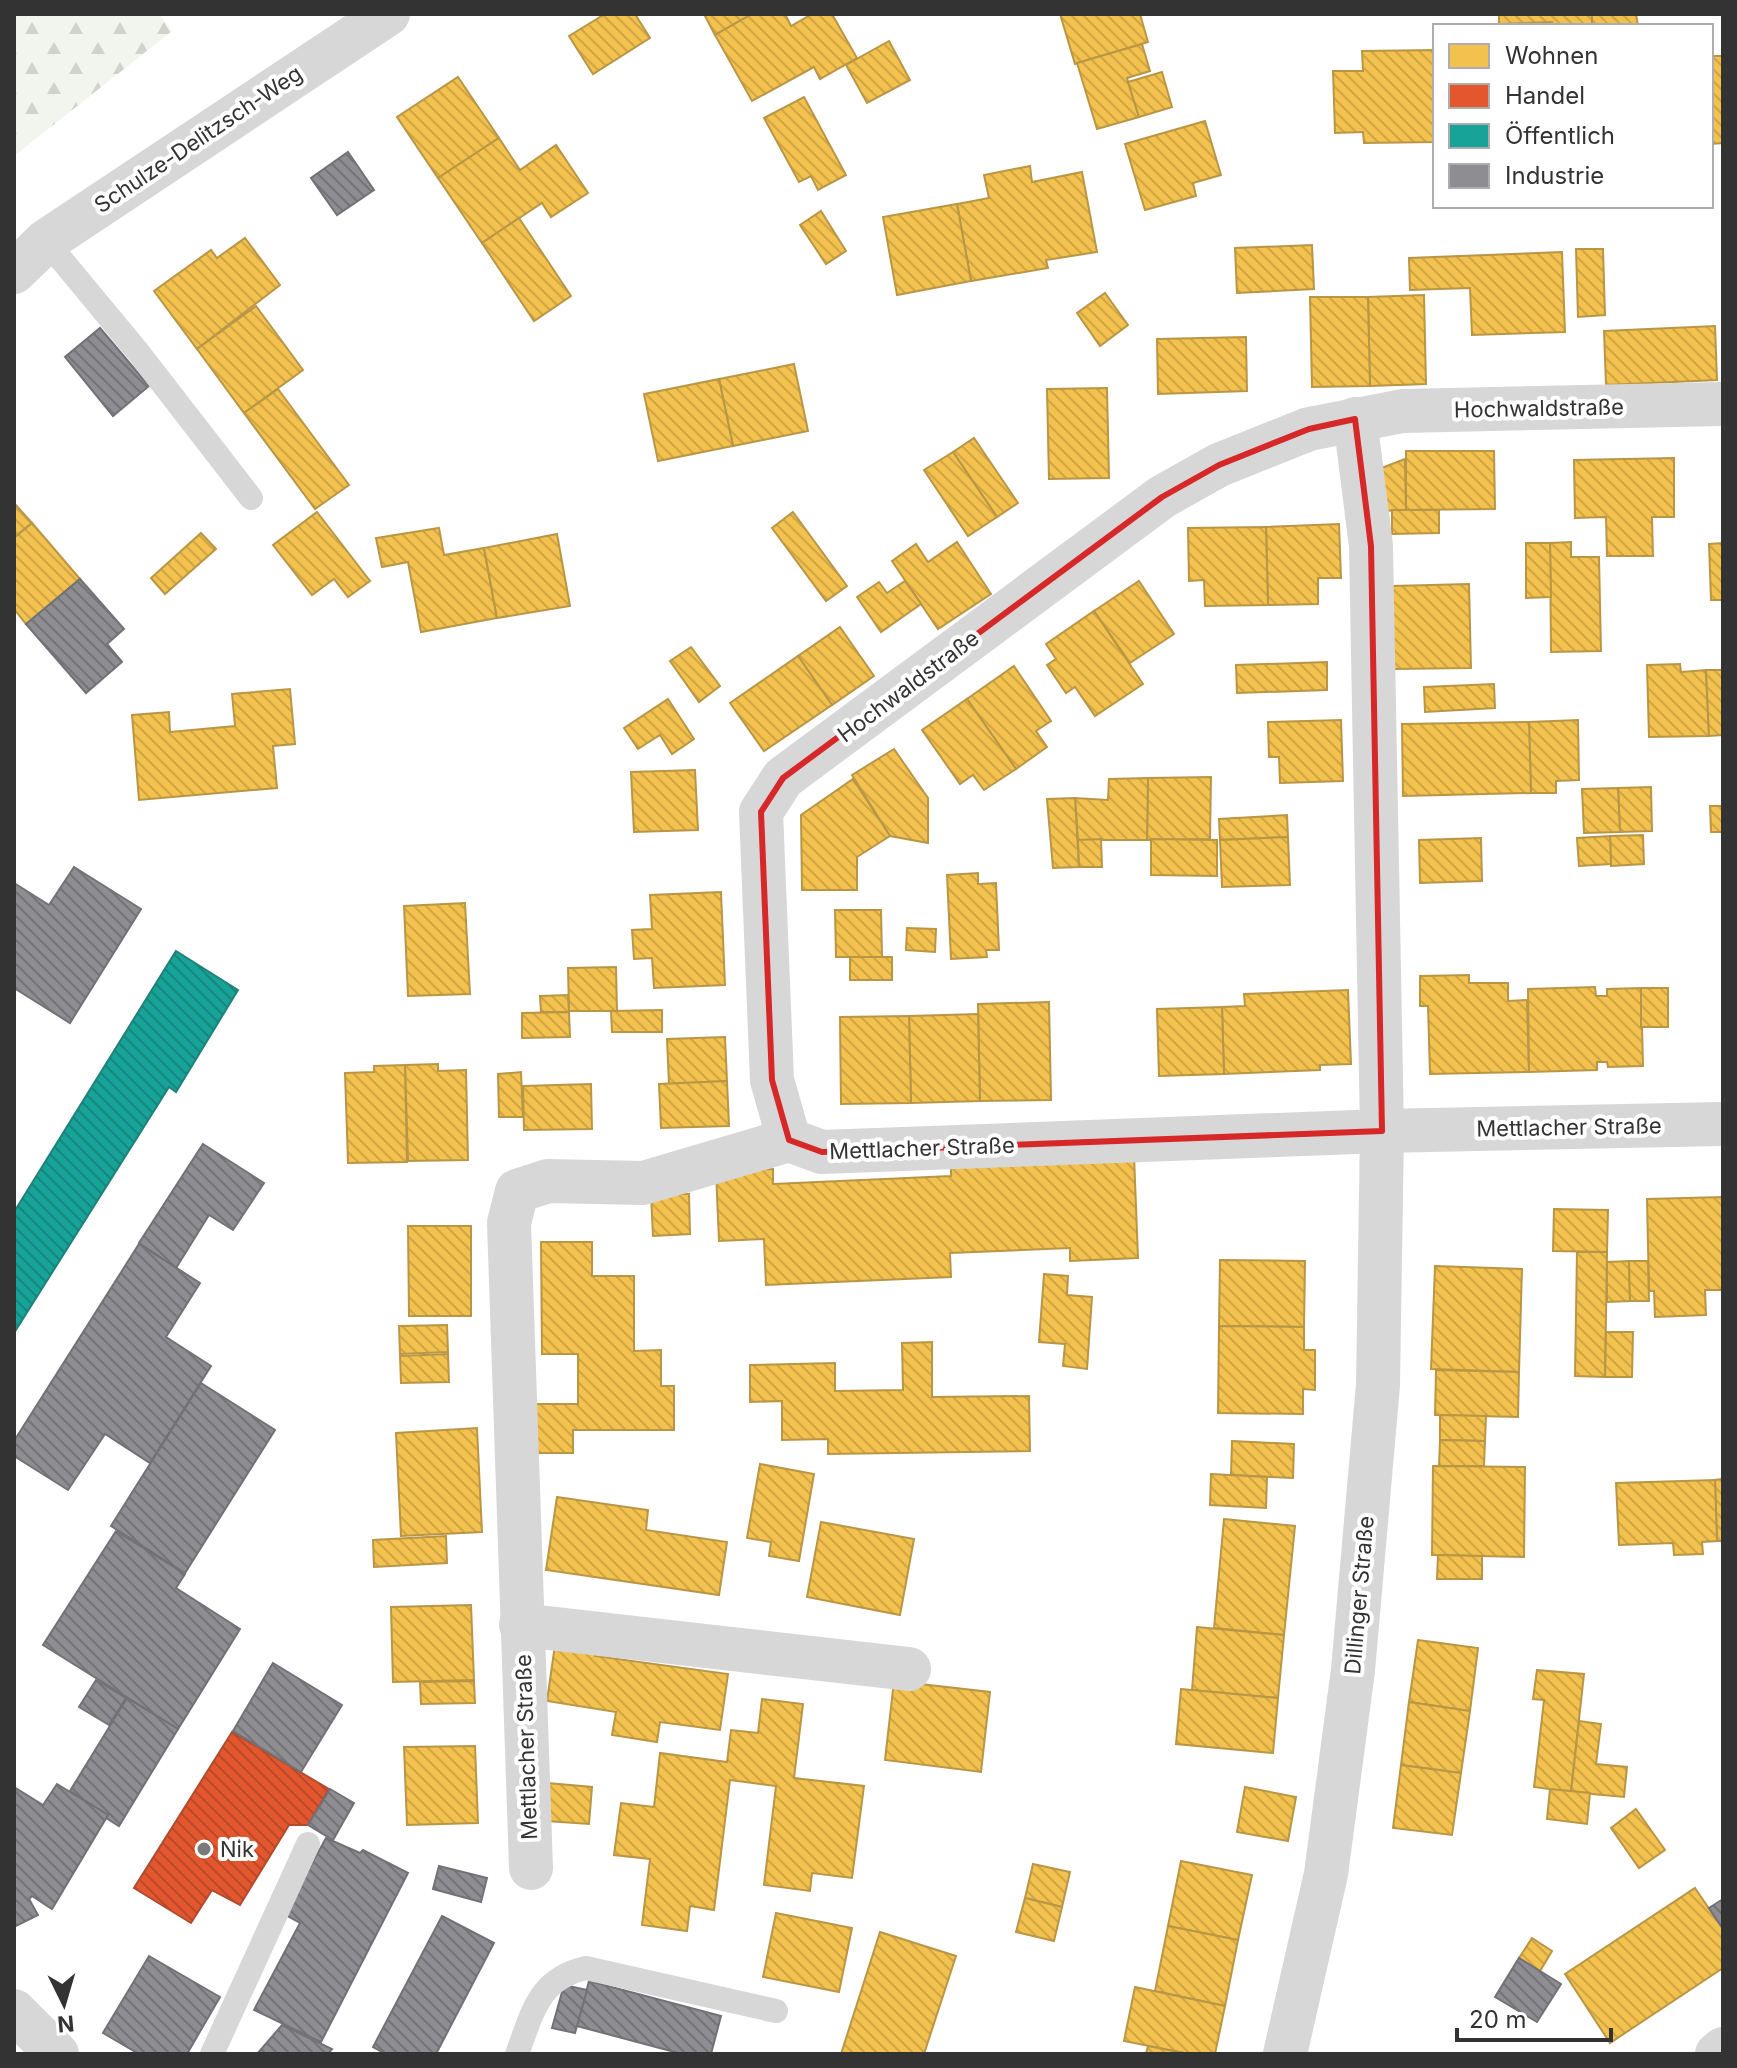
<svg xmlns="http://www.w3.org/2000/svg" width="1737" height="2068" viewBox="0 0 1737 2068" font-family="Inter,sans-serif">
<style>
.forest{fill:url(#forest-firs)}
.homes{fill:url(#homes-back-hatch);stroke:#b99646;stroke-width:2}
.shops{fill:url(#shops-back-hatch);stroke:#af4c30;stroke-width:2}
.public{fill:url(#public-back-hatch);stroke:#1f817a;stroke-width:2}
.industry{fill:url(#industry-back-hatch);stroke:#727276;stroke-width:2}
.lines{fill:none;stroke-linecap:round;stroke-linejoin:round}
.service{stroke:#d7d7d7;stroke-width:24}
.minor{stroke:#d7d7d7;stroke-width:44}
.marked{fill:none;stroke:#d62828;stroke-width:6;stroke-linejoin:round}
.poi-dot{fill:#7a7a7a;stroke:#fff;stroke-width:3}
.labels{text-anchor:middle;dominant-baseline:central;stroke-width:8;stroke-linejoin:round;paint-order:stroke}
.street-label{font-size:22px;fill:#333;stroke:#fff}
.poi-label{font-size:22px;fill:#333;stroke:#fff;text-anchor:start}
</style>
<defs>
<pattern id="forest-firs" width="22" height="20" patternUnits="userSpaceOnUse" patternTransform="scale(2)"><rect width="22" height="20" fill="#f2f5ed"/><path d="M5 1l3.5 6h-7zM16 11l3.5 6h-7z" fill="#d0d2cc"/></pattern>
<pattern id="homes-back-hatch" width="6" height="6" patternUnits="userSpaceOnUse" patternTransform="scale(2)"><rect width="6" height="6" fill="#f2c14e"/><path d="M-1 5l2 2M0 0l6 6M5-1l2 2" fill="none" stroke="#d0a645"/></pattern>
<pattern id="shops-back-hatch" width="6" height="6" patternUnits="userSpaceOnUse" patternTransform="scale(2)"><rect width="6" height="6" fill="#e4572e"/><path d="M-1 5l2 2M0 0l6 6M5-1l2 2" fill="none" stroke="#b94928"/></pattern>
<pattern id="public-back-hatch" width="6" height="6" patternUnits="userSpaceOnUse" patternTransform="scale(2)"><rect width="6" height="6" fill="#17a398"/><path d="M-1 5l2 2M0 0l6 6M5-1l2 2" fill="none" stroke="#15857d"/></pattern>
<pattern id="industry-back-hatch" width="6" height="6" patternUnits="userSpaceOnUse" patternTransform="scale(2)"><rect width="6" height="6" fill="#8d8d92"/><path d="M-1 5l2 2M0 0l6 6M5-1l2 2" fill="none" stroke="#747478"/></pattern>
</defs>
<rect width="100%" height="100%" fill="#fff"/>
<polygon class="forest" points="14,14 159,14 172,31 14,156"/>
<g class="homes">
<polygon points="605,14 635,14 650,38 593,74 569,36"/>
<polygon points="704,14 752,14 715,35"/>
<polygon points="752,14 785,14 791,26 812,14 832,14 857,58 820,79 814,67 752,101 715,35"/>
<polygon points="1060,14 1140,14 1148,42 1075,64"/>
<polygon points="1499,14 1592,14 1592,26 1552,26 1552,22 1499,24"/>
<polygon points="1592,14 1636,14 1638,26 1592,26"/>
<polygon points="889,41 910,80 867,103 846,65"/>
<polygon points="1142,44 1150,71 1127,78 1139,117 1097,129 1077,63"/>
<polygon points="1435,50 1435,142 1364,143 1363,132 1335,133 1333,71 1363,71 1362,51"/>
<polygon points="1711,56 1723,56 1723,143 1711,144"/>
<polygon points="1162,72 1172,107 1139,117 1128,82"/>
<polygon points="458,77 499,138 438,178 397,117"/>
<polygon points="804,97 846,175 818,190 811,176 799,182 764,118"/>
<polygon points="1205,121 1221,175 1193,183 1196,196 1145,210 1125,144"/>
<polygon points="499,138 520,170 556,145 588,193 551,217 542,203 482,243 438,178"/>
<polygon points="1030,166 1032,182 1082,172 1097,252 1046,260 1048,268 971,281 957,204 989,198 984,175"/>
<polygon points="957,204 971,281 897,295 883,217"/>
<polygon points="821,211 846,251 826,264 800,225"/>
<polygon points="519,218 571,296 534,321 482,243"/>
<polygon points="245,238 280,285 197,349 154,291 211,250 217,258"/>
<polygon points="1312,245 1314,289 1237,293 1235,248"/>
<polygon points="1576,249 1603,249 1605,315 1578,317"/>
<polygon points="1562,252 1565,332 1472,335 1470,288 1410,290 1409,258"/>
<polygon points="1105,293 1128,325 1100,346 1077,313"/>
<polygon points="1424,295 1426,384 1370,386 1368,297"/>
<polygon points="1310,297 1368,297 1370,386 1312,387"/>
<polygon points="256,306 303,370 244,413 197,349"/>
<polygon points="1715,326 1717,380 1606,385 1604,331"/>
<polygon points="1246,337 1247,391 1158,394 1157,339"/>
<polygon points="794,364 808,431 733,446 719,379"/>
<polygon points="719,379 733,446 658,461 644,394"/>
<polygon points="1107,388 1109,478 1049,479 1047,389"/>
<polygon points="278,389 349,485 315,509 244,413"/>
<polygon points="974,438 1018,503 997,517 953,452"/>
<polygon points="1406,451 1494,451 1495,509 1406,510"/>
<polygon points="953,452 997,517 968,536 924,470"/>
<polygon points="1674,458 1674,517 1652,517 1653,556 1607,556 1606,517 1575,518 1574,460"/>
<polygon points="1405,459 1406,510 1380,511 1379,469"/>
<polygon points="14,503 32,523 14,538"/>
<polygon points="1392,510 1439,510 1439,533 1392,534"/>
<polygon points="317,512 370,581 348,597 334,579 312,595 273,545"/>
<polygon points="793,512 847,586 826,601 772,528"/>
<polygon points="32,523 80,579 26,624 14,609 14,538"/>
<polygon points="1339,524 1341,578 1318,578 1318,604 1268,605 1266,527"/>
<polygon points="1266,527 1268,605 1205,606 1204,580 1189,581 1188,528"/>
<polygon points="439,528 444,555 484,548 497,618 421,632 408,562 382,567 376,538"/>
<polygon points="201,533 216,549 165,594 151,578"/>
<polygon points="557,534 570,606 497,618 484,548"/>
<polygon points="957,542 991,594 938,629 892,561 916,544 928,562"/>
<polygon points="1571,542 1571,557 1599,557 1601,651 1551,652 1550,543"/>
<polygon points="1526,543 1550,543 1551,597 1526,598"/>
<polygon points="1723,543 1723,600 1711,600 1709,544"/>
<polygon points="905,581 921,604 881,632 857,597 879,582 887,593"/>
<polygon points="1139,581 1174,634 1130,663 1094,611"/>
<polygon points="1469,584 1471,668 1394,669 1392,586"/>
<polygon points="1094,611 1143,684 1095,716 1075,687 1066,693 1047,665 1056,659 1046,644"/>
<polygon points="840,627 874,676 832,705 798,656"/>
<polygon points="691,647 720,686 699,702 670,661"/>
<polygon points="798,656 832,705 764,751 730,703"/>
<polygon points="1327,662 1327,690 1237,693 1236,665"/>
<polygon points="1680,664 1681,672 1706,670 1709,736 1649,737 1647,665"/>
<polygon points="1014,666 1051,721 1036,731 1047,747 1016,769 967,699"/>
<polygon points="1706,670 1723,670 1723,735 1709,736"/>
<polygon points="1494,684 1495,708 1425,712 1424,687"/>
<polygon points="290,689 295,744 273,746 277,788 139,800 132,715 169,712 170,732 235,726 232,694"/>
<polygon points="668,699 694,739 672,754 660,735 638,749 624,728"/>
<polygon points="967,699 1016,769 984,790 973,775 960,784 922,730"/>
<polygon points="1341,720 1343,781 1280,783 1279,757 1269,757 1268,722"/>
<polygon points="1578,720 1579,780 1556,781 1556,793 1531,793 1529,722"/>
<polygon points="1529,722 1531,793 1403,796 1402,724"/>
<polygon points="894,749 928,798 928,843 890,836 852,775"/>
<polygon points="695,770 698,830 634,832 631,772"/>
<polygon points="1211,777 1210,839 1147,840 1148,778"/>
<polygon points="1148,778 1147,840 1078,840 1075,798 1108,800 1109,779"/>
<polygon points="853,779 890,836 857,857 857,890 802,890 801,815"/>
<polygon points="1651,787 1652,831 1620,832 1618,788"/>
<polygon points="1618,788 1620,832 1584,833 1582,789"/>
<polygon points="1075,798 1079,867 1053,868 1047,799"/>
<polygon points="1710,806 1723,806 1723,832 1711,832"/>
<polygon points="1287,815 1288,837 1220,840 1219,819"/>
<polygon points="1643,835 1644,864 1611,866 1610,836"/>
<polygon points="1610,836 1611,864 1579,866 1577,838"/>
<polygon points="1288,837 1290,885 1222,887 1220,840"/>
<polygon points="1481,838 1482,881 1420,883 1419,840"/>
<polygon points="1101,839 1102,867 1079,867 1078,840"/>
<polygon points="1151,839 1217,840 1217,876 1151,875"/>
<polygon points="978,873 978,884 996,883 999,950 986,950 987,957 951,959 947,875"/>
<polygon points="721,892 725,985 654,988 652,958 634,959 632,930 652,929 650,895"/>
<polygon points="465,903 470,994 408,996 404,906"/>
<polygon points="835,910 881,910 882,957 836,957"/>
<polygon points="907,928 936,929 935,952 906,950"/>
<rect x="850" y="957" width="42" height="23"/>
<polygon points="616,967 617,1011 569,1011 568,968"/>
<polygon points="1469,975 1469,983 1508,983 1508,1001 1527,1000 1529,1072 1430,1074 1428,1006 1420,1006 1420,976"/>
<polygon points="1595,987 1596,996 1607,996 1607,989 1641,988 1643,1066 1608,1067 1607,1062 1597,1062 1597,1070 1529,1072 1528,989"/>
<rect x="1641" y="988" width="27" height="39"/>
<polygon points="1348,990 1351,1064 1320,1065 1320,1070 1224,1074 1222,1007 1245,1006 1244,994"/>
<polygon points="568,995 569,1012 541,1012 540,996"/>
<polygon points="1049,1002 1051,1100 980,1101 978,1004"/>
<polygon points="1222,1007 1224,1074 1159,1076 1157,1009"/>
<polygon points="662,1010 662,1032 612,1032 611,1011"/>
<polygon points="569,1012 570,1037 522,1038 522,1013"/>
<polygon points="978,1014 980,1101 911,1103 909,1016"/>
<polygon points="909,1016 911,1103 841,1104 840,1017"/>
<polygon points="725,1037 727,1081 669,1084 667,1039"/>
<polygon points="438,1064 438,1071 466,1070 468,1160 408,1161 405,1065"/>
<polygon points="405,1065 407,1162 348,1163 345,1073 374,1072 374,1066"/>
<polygon points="521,1072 523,1117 499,1117 498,1074"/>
<polygon points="727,1081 729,1126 661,1128 659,1084"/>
<polygon points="591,1084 592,1129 524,1130 523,1086"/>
<polygon points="1134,1155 1138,1258 1070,1261 1070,1248 950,1253 951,1277 766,1285 764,1239 719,1241 716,1172 773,1169 773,1184 951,1176 951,1163"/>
<polygon points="651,1194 689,1194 690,1234 653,1236"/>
<polygon points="1723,1197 1723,1290 1705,1290 1706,1315 1655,1317 1654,1291 1649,1291 1647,1199"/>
<polygon points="1554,1209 1608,1210 1607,1252 1553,1251"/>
<polygon points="408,1226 471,1226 471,1316 409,1316"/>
<polygon points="541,1242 592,1242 592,1276 634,1276 634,1351 661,1350 661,1386 674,1386 674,1430 573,1430 573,1453 531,1453 531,1404 578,1404 578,1354 542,1354"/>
<polygon points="1577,1252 1607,1252 1605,1377 1575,1376"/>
<polygon points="1220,1260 1305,1261 1304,1327 1219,1326"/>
<polygon points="1629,1261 1630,1301 1607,1302 1607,1262"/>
<polygon points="1629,1261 1648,1261 1649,1301 1630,1301"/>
<polygon points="1435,1266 1522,1269 1519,1372 1431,1369"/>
<polygon points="1044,1274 1068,1276 1067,1295 1092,1297 1087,1369 1063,1366 1065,1344 1039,1342"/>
<polygon points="447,1325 448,1352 400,1354 399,1326"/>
<polygon points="1219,1326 1304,1327 1304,1350 1315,1350 1315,1390 1303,1389 1303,1414 1218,1413"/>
<polygon points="1606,1332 1633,1332 1632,1377 1605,1377"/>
<polygon points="932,1342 932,1397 1029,1396 1030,1451 828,1454 828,1439 782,1440 782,1401 750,1402 750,1365 835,1363 835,1391 903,1390 902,1343"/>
<polygon points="448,1354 449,1382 401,1383 400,1356"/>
<polygon points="1436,1370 1519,1372 1518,1417 1435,1415"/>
<polygon points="1440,1415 1486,1416 1485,1441 1440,1440"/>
<polygon points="477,1428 482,1532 401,1536 396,1433"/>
<polygon points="1440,1440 1485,1441 1484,1466 1439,1466"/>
<polygon points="1232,1441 1294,1444 1293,1478 1231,1475"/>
<polygon points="760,1464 814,1474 799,1561 769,1556 771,1542 747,1538"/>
<polygon points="1433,1466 1525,1467 1524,1557 1432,1555"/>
<polygon points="1211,1474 1267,1477 1266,1508 1210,1505"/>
<polygon points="1723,1479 1723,1541 1717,1541 1715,1480"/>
<polygon points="1715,1480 1717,1541 1702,1542 1703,1554 1674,1555 1673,1543 1619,1545 1616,1483"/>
<polygon points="557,1497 648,1510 646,1530 727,1542 719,1595 546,1570"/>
<polygon points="1224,1519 1295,1526 1284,1635 1214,1628"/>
<polygon points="821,1522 914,1539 900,1615 807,1597"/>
<polygon points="446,1536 447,1563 374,1567 373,1540"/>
<polygon points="1438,1555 1482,1556 1482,1579 1437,1579"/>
<polygon points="471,1605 474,1680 393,1682 391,1607"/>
<polygon points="1197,1627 1284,1635 1278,1698 1192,1690"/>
<polygon points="556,1638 597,1644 595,1656 728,1674 720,1730 660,1722 657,1742 612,1735 616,1712 547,1701"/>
<polygon points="1418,1640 1478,1648 1470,1711 1409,1702"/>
<polygon points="1537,1670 1584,1674 1571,1792 1534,1787 1544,1700 1533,1699"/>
<polygon points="474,1681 475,1703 421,1704 420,1682"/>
<polygon points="894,1681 990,1692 981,1772 885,1760"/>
<polygon points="1181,1689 1278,1698 1273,1753 1176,1744"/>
<polygon points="762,1699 803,1704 794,1778 864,1786 852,1878 812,1873 810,1891 764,1885 776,1786 730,1780 714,1910 690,1906 687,1931 642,1925 650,1859 614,1855 621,1803 654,1807 660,1753 727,1762 731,1730 758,1733"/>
<polygon points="1409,1702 1470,1711 1461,1773 1401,1765"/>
<polygon points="1579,1721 1601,1724 1596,1764 1627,1767 1624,1797 1571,1792"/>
<polygon points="475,1746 478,1823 407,1825 404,1747"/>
<polygon points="1401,1765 1461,1773 1452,1835 1393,1828"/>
<polygon points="536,1782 592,1787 589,1824 532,1820"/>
<polygon points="1245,1787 1296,1797 1288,1841 1237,1832"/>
<polygon points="1550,1789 1590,1793 1587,1824 1547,1819"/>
<polygon points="1636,1809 1665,1850 1639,1868 1611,1828"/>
<polygon points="1181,1861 1252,1875 1238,1940 1168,1926"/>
<polygon points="1033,1864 1070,1872 1062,1907 1025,1898"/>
<polygon points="1695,1888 1723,1929 1723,1968 1610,2043 1565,1974"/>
<polygon points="1025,1898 1062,1907 1054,1941 1016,1932"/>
<polygon points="776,1913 852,1928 839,1992 763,1977"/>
<polygon points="1168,1926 1238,1940 1225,2006 1155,1991"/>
<polygon points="880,1932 956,1956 924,2054 841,2054"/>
<polygon points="1532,1938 1552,1951 1540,1971 1519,1958"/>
<polygon points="1135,1987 1225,2006 1215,2054 1189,2054 1124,2041"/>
<polygon points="1148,2046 1189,2054 1146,2054"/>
</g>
<polygon class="shops" points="232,1732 329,1789 308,1825 289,1825 240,1905 212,1890 191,1923 134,1888"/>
<polygon class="public" points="176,951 238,990 176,1092 169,1087 14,1333 14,1212"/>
<g class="industry">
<polygon points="348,152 374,190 337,215 311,178"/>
<polygon points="100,328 149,386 113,416 65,357"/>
<polygon points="80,579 124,629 107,644 122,662 86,693 26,624"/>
<polygon points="74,867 141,909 70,1023 14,988 14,883 49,905"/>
<polygon points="203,1144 264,1183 233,1230 209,1215 176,1268 139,1243"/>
<polygon points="139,1244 200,1283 166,1337 211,1366 150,1463 105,1434 68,1490 14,1456 14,1441"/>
<polygon points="201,1383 275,1430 185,1573 111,1526"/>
<polygon points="116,1531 185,1574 176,1588 240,1629 178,1729 43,1645"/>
<polygon points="273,1663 342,1705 301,1772 233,1731"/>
<polygon points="96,1680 126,1698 109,1725 79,1707"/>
<polygon points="127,1698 178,1729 119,1826 106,1818 108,1815 70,1791"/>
<polygon points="57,1784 108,1815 52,1909 32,1896 29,1899 38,1915 14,1927 14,1787 43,1805"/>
<polygon points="330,1789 354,1803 333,1840 308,1825"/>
<polygon points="326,1838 360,1853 363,1850 408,1873 321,2042 254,2010 300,1923 284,1914"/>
<polygon points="439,1866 487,1878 481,1902 433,1889"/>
<polygon points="1723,1899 1723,1929 1709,1908"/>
<polygon points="442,1916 494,1943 436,2054 386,2054 373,2047"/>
<polygon points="149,1956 220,1997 187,2054 139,2054 103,2033"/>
<polygon points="1519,1958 1561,1984 1537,2022 1495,1997"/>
<polygon points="589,1981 721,2016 711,2054 682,2054 577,2026"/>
<polygon points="564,1985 587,1990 575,2033 552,2028"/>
<polygon points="282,2025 332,2049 328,2054 257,2054"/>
</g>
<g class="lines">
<g class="service">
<polyline points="46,241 138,352 251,498"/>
<polyline points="212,2054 308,1844"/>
<path d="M517,2054C533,2012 538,1979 586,1968L776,2011"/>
</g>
<g class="minor">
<polyline points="14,272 46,241 388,14"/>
<polyline points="789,1140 772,1080 761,812 783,778 1162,497 1219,465 1309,429 1403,411 1723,404"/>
<polyline points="521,1625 909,1669"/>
<polyline points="531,1868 509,1223 517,1191 548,1181 643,1183 789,1140 822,1152 1382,1131 1723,1124"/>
<polyline points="14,2011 57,2054"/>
<polyline points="1285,2054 1326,1874 1353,1670 1378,1385 1382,1131 1371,546 1355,419"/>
<polyline points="1717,2054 1723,2049"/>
</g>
</g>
<path class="marked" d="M1355,419L1371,546L1382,1131L822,1152L789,1140L772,1080L761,812L783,778L1162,497L1219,465L1309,429Z"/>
<circle class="poi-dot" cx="204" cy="1849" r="8"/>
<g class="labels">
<g class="street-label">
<text transform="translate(198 139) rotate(-34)">Schulze-Delitzsch-Weg</text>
<text transform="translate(1539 408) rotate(-1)">Hochwaldstraße</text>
<text transform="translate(908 686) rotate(-37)">Hochwaldstraße</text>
<text transform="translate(1569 1127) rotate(-1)">Mettlacher Straße</text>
<text transform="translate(922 1148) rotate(-2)">Mettlacher Straße</text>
<text transform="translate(1359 1595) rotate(-85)">Dillinger Straße</text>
<text transform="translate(526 1747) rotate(-92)">Mettlacher Straße</text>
</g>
<g class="poi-label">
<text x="220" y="1849">Nik</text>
</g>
</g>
<rect width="1737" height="2068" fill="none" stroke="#333333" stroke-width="32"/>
<rect x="1433" y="24" width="280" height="184" fill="#ffffff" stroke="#adadad" stroke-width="2"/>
<rect x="1449" y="44" width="40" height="24" fill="#f2c14e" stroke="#adadad" stroke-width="2"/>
<text x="1505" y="64" font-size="24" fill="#333333">Wohnen</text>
<rect x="1449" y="84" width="40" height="24" fill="#e4572e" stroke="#adadad" stroke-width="2"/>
<text x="1505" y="104" font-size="24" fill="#333333">Handel</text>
<rect x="1449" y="124" width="40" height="24" fill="#17a398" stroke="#adadad" stroke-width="2"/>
<text x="1505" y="144" font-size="24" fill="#333333">Öffentlich</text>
<rect x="1449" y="164" width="40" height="24" fill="#8d8d92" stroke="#adadad" stroke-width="2"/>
<text x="1505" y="184" font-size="24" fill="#333333">Industrie</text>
<g transform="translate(64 2004) rotate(175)" stroke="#ffffff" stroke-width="6" paint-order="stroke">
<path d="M0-6L14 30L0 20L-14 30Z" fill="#333333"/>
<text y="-12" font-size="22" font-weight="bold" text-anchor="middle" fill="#333333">N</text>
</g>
<path d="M1457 2028v12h154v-12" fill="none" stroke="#333333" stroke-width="4"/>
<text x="1469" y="2028" font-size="24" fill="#333333" stroke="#ffffff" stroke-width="6" paint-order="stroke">20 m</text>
</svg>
